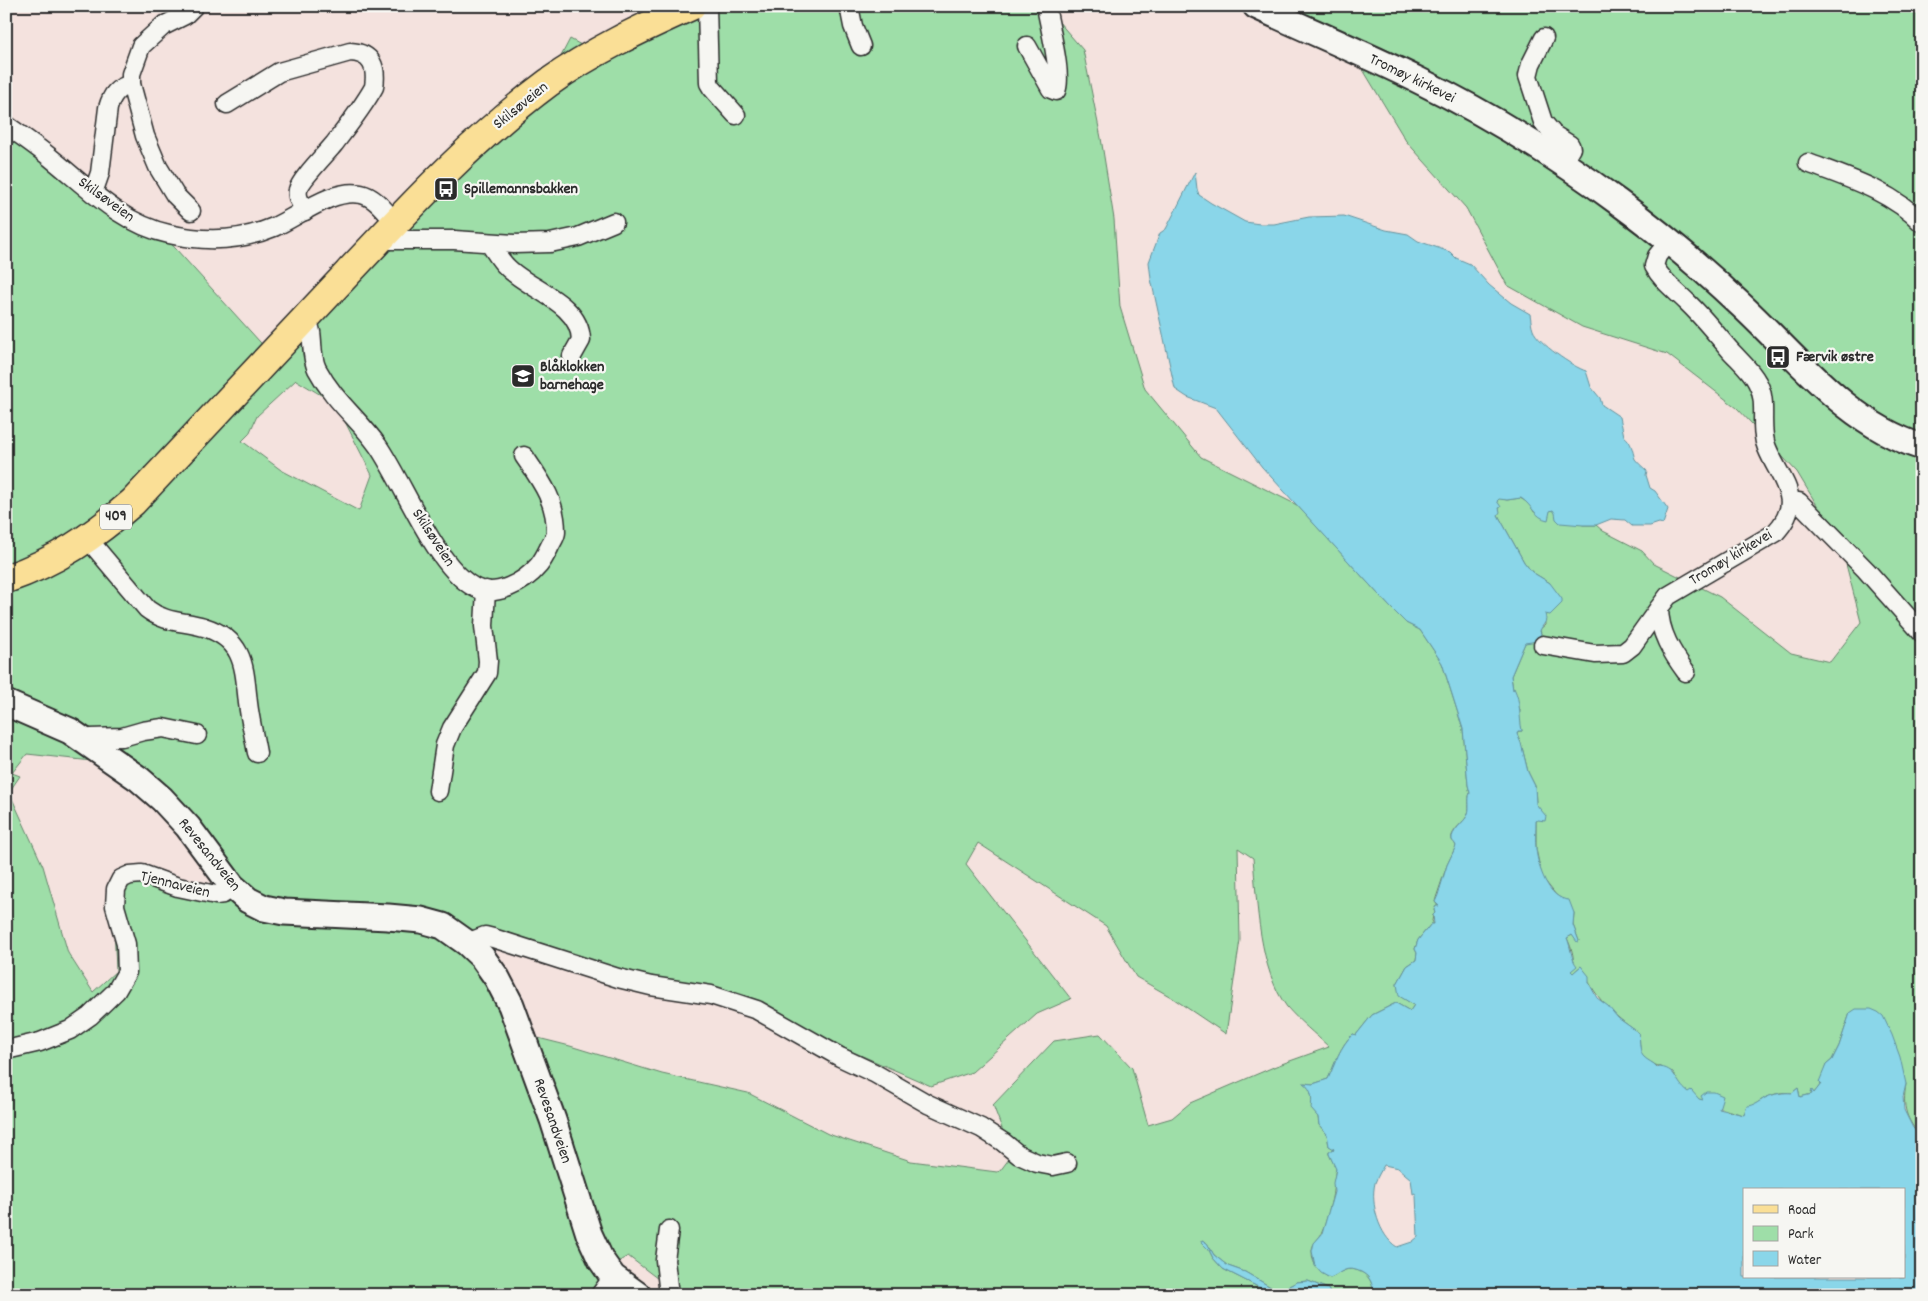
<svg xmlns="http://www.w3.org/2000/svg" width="1928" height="1301" viewBox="0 0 1928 1301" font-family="Dekko,sans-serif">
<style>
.green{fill:#9edea8;stroke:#64846a;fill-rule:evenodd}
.water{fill:#8ad6e9;stroke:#64929d;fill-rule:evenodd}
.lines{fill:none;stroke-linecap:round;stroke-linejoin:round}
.street-casing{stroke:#2b2b2b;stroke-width:21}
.secondary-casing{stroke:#2b2b2b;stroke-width:29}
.primary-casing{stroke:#2b2b2b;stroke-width:31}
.street{stroke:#f6f6f2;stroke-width:18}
.secondary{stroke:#f6f6f2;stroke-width:25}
.primary{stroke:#fadf96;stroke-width:28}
.labels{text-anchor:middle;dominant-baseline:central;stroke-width:4.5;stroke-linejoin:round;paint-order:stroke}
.shield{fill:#f6f6f2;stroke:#686867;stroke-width:1}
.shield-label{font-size:15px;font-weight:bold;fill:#2b2b2b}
.street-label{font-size:16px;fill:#2b2b2b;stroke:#f6f6f2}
.poi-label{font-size:16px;font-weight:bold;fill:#2b2b2b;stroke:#f6f6f2;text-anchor:start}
</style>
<rect width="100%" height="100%" fill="#f4e2de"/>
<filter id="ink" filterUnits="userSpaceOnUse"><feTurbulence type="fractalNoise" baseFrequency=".02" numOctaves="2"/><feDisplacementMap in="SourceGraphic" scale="10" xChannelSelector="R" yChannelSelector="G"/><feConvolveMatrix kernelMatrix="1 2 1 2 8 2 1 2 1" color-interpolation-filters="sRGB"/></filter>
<g filter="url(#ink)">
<g class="green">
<path d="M700,6H1052L1058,21L1083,50L1101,138L1114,219L1120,307L1145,389L1201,457L1297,505L1391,608L1406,623L1420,630L1442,663L1463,729L1468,785L1470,793C1467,800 1471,809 1467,816C1465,821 1449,832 1452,840C1453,842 1455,843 1456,846L1447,865L1436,898L1435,902L1439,907L1436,906L1434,910L1435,913L1433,915L1432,921L1434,924H1431L1418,940L1415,949L1417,953L1416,960L1407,966L1397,984L1400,996L1414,1005L1410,1011L1396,1003L1372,1015L1356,1035L1353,1034C1340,1046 1335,1064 1328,1079L1313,1084L1304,1083C1313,1090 1312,1099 1312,1109L1318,1117L1319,1125L1327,1134L1329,1146L1334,1148L1333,1151H1329V1154L1336,1168C1334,1177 1334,1183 1333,1191C1333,1197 1325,1226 1322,1232C1320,1239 1312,1242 1312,1251C1312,1265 1319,1272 1330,1278C1336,1276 1339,1272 1345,1270C1352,1267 1366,1272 1370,1280C1373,1285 1373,1290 1376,1295H1331L1328,1289L1308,1281L1297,1282L1281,1290L1274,1289L1245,1272L1228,1266L1214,1255L1207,1243L1202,1240L1201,1242L1209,1250L1213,1258L1223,1269L1274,1295H679L628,1256L616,1263L602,1246L574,1162L544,1107L587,1237L630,1295H6V123L97,197L166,238L269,352L505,108L548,81L570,39L583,46L624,40ZM296,380L336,404L372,475L359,511L281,470L242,441L249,434L257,416ZM27,754L92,761L165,809L218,876L219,885L135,873L112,881L116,971L93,992L68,953L43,866L9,792L20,776L12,773ZM978,843L1106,926L1136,977L1171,997L1226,1034L1240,940L1238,848L1253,858C1257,903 1259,970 1287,1007C1299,1021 1315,1034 1329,1047L1276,1066L1190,1103L1172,1118L1148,1125L1132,1068L1100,1034L1054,1041L993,1105L1012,1155L1000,1171L997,1172L911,1161L828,1134L748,1093L662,1074L570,1046L530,1036L476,936L519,939L603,966L688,988L851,1051L931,1086L972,1072L1037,1014L1071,999L966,864Z"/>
<path d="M1255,6H1922V1138C1906,1119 1902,1108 1906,1084L1850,1013L1839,1046L1832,1060L1826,1065L1821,1084L1815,1092L1814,1093L1812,1091V1094L1800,1097L1798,1088L1792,1093C1774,1090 1755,1102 1744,1115C1725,1110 1698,1102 1683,1089C1679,1085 1676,1077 1673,1072C1666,1070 1644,1061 1641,1054C1639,1048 1640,1039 1639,1033C1611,1014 1595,998 1581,966L1573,973L1571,971C1576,960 1572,949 1567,938L1572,935L1579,941L1573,925L1574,913L1565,901L1556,895L1542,877L1536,849V821L1540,810L1536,804L1535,786L1528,772L1521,743L1517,734L1518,731H1522L1519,719L1520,710L1513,690L1511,676L1525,643L1541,634L1540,629L1545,625L1544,613L1550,583L1532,572L1524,562L1498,515L1499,508L1497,501L1499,498L1507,500L1520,498L1530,504L1534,512L1553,510L1583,525H1596L1603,531L1642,551L1654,564L1720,597L1791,653L1830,662L1861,622L1841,545L1797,472L1737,408L1667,354L1582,327L1507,285L1466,208L1406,141L1362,68L1289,21Z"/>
</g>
<g class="water">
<path d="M1195,172L1197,189L1199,195L1211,203L1245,222L1260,224H1274L1309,217L1344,216L1386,230L1408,234L1418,241L1450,252L1456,258L1470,264L1489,285L1511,303L1530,314C1531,319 1531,325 1533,330C1538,343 1573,367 1586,371L1591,387L1600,398L1602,405L1620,417L1624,436C1632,442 1632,450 1635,459C1638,463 1644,468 1647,471L1646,475L1650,488L1655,491L1668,509L1663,524L1659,523L1650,526H1632L1625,520L1611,519L1596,525H1583L1560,523L1556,519L1555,513L1553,510L1550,511L1548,520C1535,518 1532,505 1521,498L1507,500L1499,499L1497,501L1501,507L1499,508L1500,512L1498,515L1524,562L1532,572L1550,583L1562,599V603L1550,615L1545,614C1548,623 1543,623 1540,631L1541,634L1538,641L1525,643L1511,676L1513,690L1514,688C1521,702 1519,716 1522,731H1518L1517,734L1521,743L1528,772L1535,786L1536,804L1546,816L1545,821L1538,820L1536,821C1536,830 1535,840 1536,849C1538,867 1548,899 1569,900L1574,913L1573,925L1579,941L1577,942L1572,935L1567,938C1571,947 1571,959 1577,966L1571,971L1573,973L1581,966L1589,976V983L1597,998L1608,1006L1618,1018L1639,1033C1640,1039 1639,1053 1644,1057C1648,1061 1653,1062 1657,1067C1677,1067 1675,1083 1688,1092L1691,1090L1699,1099L1703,1100L1701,1096L1706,1092H1714L1723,1096L1719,1109L1744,1115L1747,1106C1755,1106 1760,1100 1767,1097C1774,1094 1784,1092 1792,1093L1798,1088L1800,1097L1812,1094L1811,1091L1812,1090L1814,1093L1821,1084L1819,1082L1826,1065L1832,1060L1839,1046L1850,1013L1856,1009H1871L1878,1012L1883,1016L1892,1035L1900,1057L1906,1084L1903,1097L1904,1110L1913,1128L1922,1138V1147L1916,1157L1922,1177V1295H1377C1372,1290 1373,1285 1370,1280C1366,1272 1352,1267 1345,1270C1339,1272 1336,1276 1330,1278L1321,1273L1315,1266L1312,1251L1314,1243L1322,1234L1334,1192L1333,1183L1336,1169L1329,1154V1151H1333L1334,1149L1329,1146L1327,1134L1319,1125L1318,1117L1311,1109C1312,1098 1313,1090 1303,1083L1313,1084L1328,1079C1335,1064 1340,1046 1353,1034L1356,1035L1372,1015L1396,1003L1410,1011L1414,1005L1399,996L1397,984L1407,966L1416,960L1417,953L1415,949L1418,940L1431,924H1434L1433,915L1435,913L1434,910L1436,906H1439L1435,902L1438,895L1447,865L1456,846C1455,843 1453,842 1452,840C1450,832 1465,821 1467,816C1471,809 1467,800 1470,793L1468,785L1463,729L1442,663L1420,630L1406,623L1391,608L1262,467L1216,408L1187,397L1175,389L1151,279L1149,262L1160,233L1166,229ZM1384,1165L1398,1168L1411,1179L1413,1194L1415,1193L1416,1196L1418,1237L1412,1242L1397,1247C1379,1236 1370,1203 1375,1183C1377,1177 1381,1171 1384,1165ZM1744,1190H1904V1277H1744Z"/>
<polygon points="1202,1240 1207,1243 1214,1255 1228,1266 1245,1272 1274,1289 1281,1290 1297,1282 1308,1281 1328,1289 1331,1295 1274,1295 1223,1269 1213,1258 1209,1250 1201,1242"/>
</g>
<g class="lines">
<defs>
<g id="street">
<polyline points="707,6 709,83 712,88 736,115"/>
<polyline points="849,6 853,26 861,46"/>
<polyline points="1544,38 1531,64 1528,76 1543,122 1554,135 1570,145 1571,148 1562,163"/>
<path d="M1027,46L1051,89L1056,91C1063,76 1049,25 1046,6"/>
<path d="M227,104L279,72L350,52C372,53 377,67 374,87C363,107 348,126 334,144C326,154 300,180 298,190C296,198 302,205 305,211"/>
<path d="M6,125C22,136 38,147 52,159C88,188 122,224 169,234C204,242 241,241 274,227C299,216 333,188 361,194C376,197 386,213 396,223"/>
<path d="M1808,163C1848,178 1891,191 1922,223"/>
<path d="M93,193L100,173L108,108C112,94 117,88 131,84"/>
<polyline points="191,211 175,195 158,167 145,136 131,84 131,74 141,46 163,26 185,15 194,6"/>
<polyline points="382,237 389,240 454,240 514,244 550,243 578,237 614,222"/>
<path d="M1669,241L1657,256L1654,266C1662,281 1675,290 1687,302C1703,317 1716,334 1730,350C1739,360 1751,370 1757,382C1769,402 1758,427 1767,448C1781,482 1806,500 1775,533L1668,596L1659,608C1659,632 1672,653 1686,672"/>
<path d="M489,243C495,251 499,259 506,266C527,289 580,302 581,340L572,356"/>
<path d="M307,317C308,322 310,327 311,332C313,344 311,357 317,369C334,401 358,418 378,446C404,484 434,563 472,586C494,600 525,582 539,565C543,560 546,554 549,548C551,543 556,537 556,532C556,500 541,481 524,456"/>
<polyline points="1791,502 1799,502 1866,570 1922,633"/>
<path d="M88,539L147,609C165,623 183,621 204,627C245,640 244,667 248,703C250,720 254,736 257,753"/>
<polyline points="1543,645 1595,654 1623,653 1632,646 1659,608"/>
<polyline points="87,742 91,738 122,737 143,731 163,728 197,735"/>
<polyline points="438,791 445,745 452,728 487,673 488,661 484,626 486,590"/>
<polyline points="467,943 485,936 493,938 618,978 651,986 711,995 757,1010 840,1057 874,1073 928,1104 981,1128 1003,1142 1019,1155 1037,1163 1053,1166 1067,1163"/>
<polyline points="6,1050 40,1042 70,1030 90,1016 116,991 127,972 126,944 115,906 116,889 121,879 130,875 142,874 178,887 216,895 223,894 232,886"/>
<polyline points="600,1295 613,1277"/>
<polyline points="669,1295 665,1260 669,1230"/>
</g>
<g id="secondary">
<path d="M1256,6C1310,31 1365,54 1418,80C1488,114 1556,156 1618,202C1662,234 1703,269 1742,306C1797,357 1847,424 1922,447"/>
<polyline points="6,703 70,731 139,779 162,799 188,827 232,886 248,900 264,908 284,912 388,917 421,920 443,926 467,943 482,957 497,978 511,1005 553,1120 589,1234 601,1260 613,1277 638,1295"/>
</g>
<path id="primary" d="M6,579C56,562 94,536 133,502C205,426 276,349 348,273C411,206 474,138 548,83C591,52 642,28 691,6"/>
</defs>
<use href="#street" class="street-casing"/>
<use href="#secondary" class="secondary-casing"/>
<use href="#primary" class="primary-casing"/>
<use href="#street" class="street"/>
<use href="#secondary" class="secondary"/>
<use href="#primary" class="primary"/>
</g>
</g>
<defs>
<symbol id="bus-square" viewBox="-11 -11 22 22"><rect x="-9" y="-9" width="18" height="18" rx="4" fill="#2b2b2b" stroke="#f6f6f2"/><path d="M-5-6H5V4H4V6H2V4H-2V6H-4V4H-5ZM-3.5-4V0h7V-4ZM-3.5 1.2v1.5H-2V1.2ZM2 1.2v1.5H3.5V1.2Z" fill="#fff"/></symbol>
<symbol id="school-square" viewBox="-11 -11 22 22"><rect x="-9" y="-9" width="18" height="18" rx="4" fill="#2b2b2b" stroke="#f6f6f2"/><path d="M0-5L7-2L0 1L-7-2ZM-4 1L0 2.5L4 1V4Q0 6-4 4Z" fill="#fff"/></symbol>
</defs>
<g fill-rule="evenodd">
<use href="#bus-square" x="432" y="175" width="28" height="28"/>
<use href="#bus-square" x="1764" y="343" width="28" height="28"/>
<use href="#school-square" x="509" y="362" width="28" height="28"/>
</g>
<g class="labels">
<rect class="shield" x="100" y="504.5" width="32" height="25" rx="4"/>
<g class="shield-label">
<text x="116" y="517">409</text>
</g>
<g class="street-label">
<text transform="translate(1412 79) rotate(26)">Tromøy kirkevei</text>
<text transform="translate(521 106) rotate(-39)">Skilsøveien</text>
<text transform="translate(106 200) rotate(36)">Skilsøveien</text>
<text transform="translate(433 538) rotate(57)">Skilsøveien</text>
<text transform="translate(1731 558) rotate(-31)">Tromøy kirkevei</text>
<text transform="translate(209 855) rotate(51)">Revesandveien</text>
<text transform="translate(175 885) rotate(14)">Tjennaveien</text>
<text transform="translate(552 1121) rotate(71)">Revesandveien</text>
</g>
<g class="poi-label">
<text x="464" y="189">Spillemannsbakken</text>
<text x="1796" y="357">Færvik østre</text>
<text x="540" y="367">Blåklokken<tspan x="540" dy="18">barnehage</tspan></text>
</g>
</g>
<rect width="1928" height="1301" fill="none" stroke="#f6f6f2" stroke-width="25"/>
<rect x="12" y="12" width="1903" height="1276" fill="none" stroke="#2b2b2b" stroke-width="2" filter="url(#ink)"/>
<rect x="1743" y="1188" width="162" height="90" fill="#f6f6f2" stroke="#a5a5a2"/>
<rect x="1753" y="1205" width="25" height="8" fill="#fadf96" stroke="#a5a5a2"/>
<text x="1788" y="1214" font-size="15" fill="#2b2b2b">Road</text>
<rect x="1753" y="1226" width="25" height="15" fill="#9edea8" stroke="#a5a5a2"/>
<text x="1788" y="1238" font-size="15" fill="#2b2b2b">Park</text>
<rect x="1753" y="1251" width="25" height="15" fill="#8ad6e9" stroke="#a5a5a2"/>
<text x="1788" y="1264" font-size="15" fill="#2b2b2b">Water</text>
</svg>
